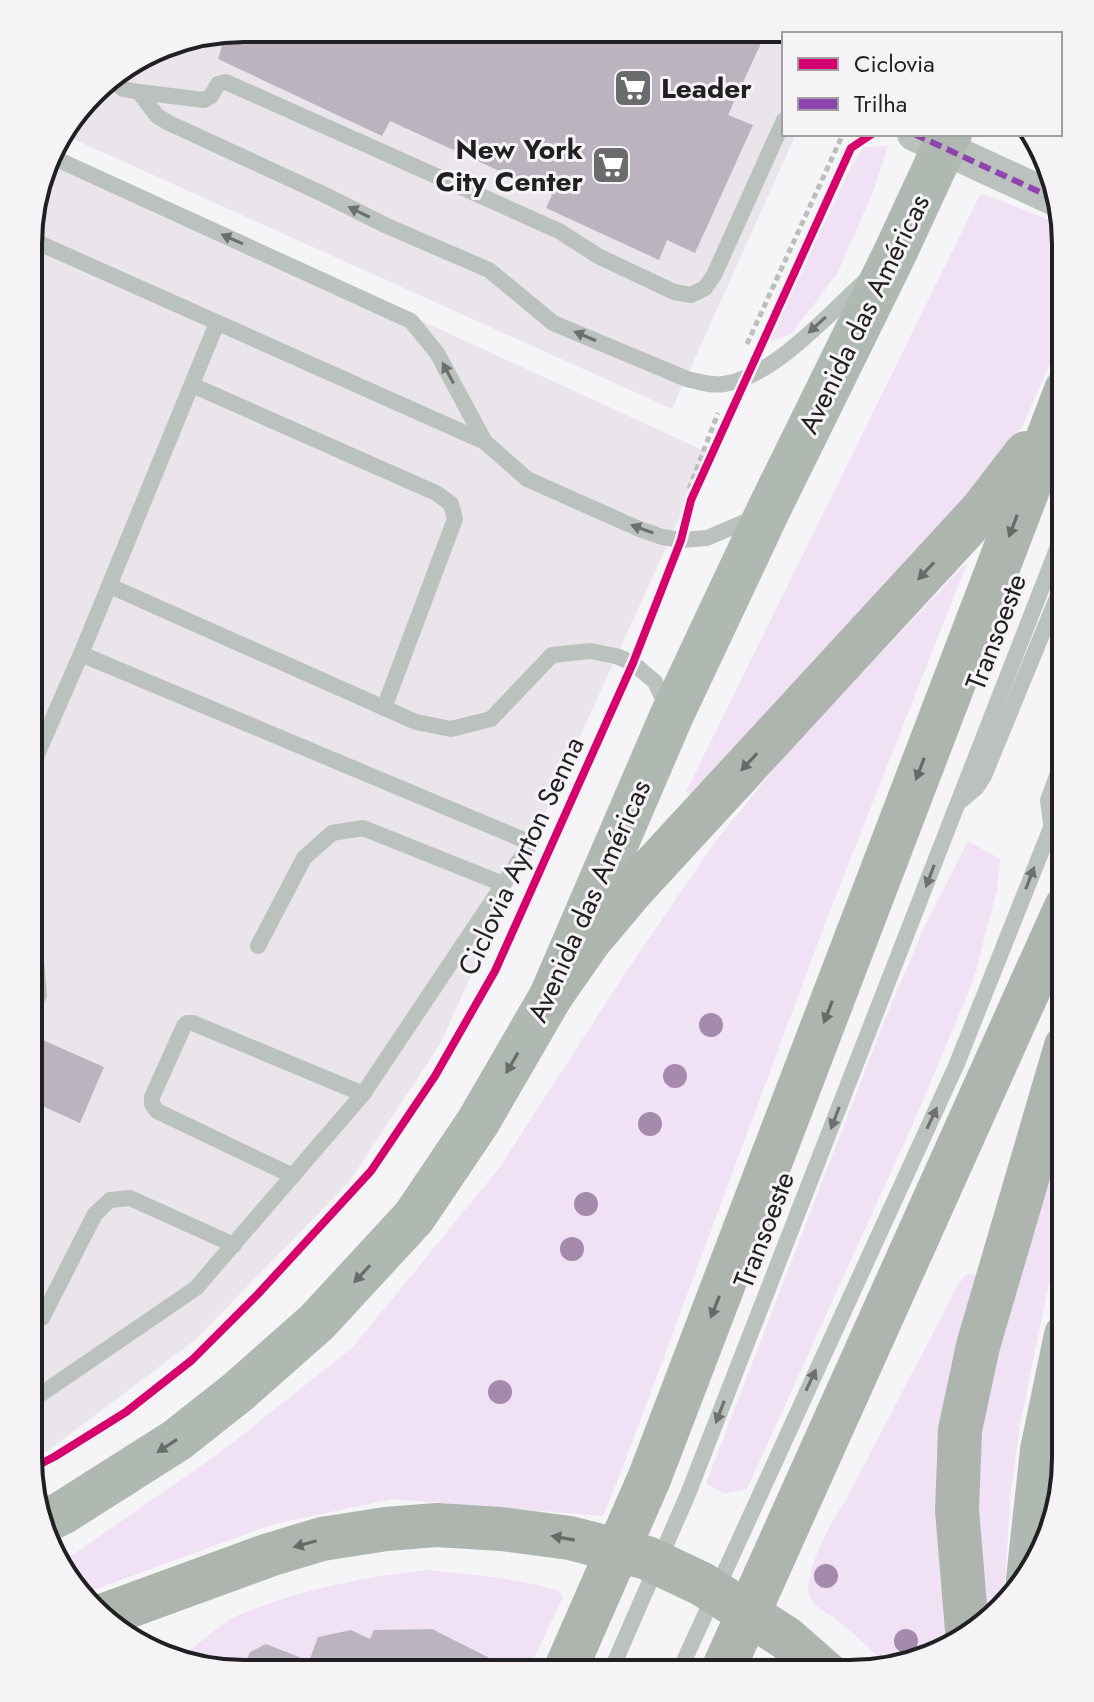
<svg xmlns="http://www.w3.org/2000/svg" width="1094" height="1702" viewBox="0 0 1094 1702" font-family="Jost,sans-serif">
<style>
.built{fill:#e9e5eb}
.green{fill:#f0e1f4}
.building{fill:#bbb4be}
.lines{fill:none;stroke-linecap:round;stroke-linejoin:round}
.path{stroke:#bbbfbc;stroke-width:5;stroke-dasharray:6 4;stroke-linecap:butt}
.lane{stroke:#bbc2bd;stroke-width:16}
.street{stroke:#bbc2bd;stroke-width:34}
.secondary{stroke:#b0b8b2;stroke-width:44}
.highway{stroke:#aeb5af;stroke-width:44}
.quiet{stroke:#8e44ad;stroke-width:6;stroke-dasharray:12 6;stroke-linecap:butt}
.cycleway-casing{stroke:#f6f3f7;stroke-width:13}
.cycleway{stroke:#d6006c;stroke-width:8}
.tree{fill:#a48bac}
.oneway{fill:#6e706f}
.oneway2{fill:#676a68}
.oneway3{fill:#686c6a}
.labels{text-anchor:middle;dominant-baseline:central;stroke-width:6;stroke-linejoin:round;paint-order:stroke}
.poi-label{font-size:28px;font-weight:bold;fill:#201f21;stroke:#f6f3f7;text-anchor:start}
.street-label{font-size:28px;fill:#201f21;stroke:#f6f3f7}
.rim{fill:none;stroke:#201f21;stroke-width:4}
</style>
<rect width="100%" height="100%" fill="#f5f4f6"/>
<g class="built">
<polygon points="244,28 842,30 840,34 784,34 784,134 796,134 672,409 60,133 102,81 174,40"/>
<polygon points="52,151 709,453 440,1044 349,1182 196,1339 29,1465 30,215"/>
</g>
<g class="green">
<polygon points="888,146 874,189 838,272 792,333 768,343 848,173 863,147"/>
<polygon points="981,193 1062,225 1066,244 1066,326 1023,425 938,543 693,795 686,792"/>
<polygon points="968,561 829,913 624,1464 603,1516 392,1499 274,1524 85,1593 61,1563 221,1452 353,1347 500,1167 624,975 715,842 787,753"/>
<polygon points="968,841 1000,859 997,890 973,981 919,1110 747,1489 724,1494 706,1483 885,1019 924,928"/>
<polygon points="1066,1093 1066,1227 1049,1283 1020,1424 1010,1499 1004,1599 978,1621 969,1444"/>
<path d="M969,1274L976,1275L951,1379L936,1457L935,1511L952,1642L933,1657L887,1667C872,1649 854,1634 836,1619C828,1613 816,1608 811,1599C799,1579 833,1518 846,1500L958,1285L965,1276Z"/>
<path d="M427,1570C472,1575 517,1578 560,1591L562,1599L527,1673H483L490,1657L432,1629L375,1630L370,1639L351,1630L319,1637L309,1661L266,1644L250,1652L241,1672H216L177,1656C201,1646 218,1624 239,1615C299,1590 363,1577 427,1570Z"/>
</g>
<g class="building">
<polygon points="244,28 767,30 728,115 753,125 695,253 667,240 659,260 546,208 552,195 390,121 382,136 218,59 222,46 198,36"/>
<polygon points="768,30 814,30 812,34 784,34 784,36"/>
<polygon points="29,1034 104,1067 80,1123 29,1100"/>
<polygon points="432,1629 490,1658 483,1673 241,1672 250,1652 266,1644 309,1661 318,1637 351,1630 370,1639 374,1630"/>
</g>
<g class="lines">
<g class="path">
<polyline points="861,30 862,34"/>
<polyline points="747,344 843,134"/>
<polyline points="689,489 718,413"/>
</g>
<g class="lane">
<polyline points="823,34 824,30"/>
<path d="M109,77L123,89L139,92L157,116L169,123L323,194L387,226L489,270L553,323L687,379C699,382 712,386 724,384C773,377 829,314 864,282"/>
<polyline points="139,92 204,100 211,96 218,84 226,82 559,231 598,256 674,292 691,295 705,288 714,275 784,120"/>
<polyline points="50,156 411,321 437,353 485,442 527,479 637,528 662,537 681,540 707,538 756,517"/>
<polyline points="30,239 485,442"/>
<polyline points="192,385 436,493 451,504 455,519 384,708"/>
<polyline points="110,586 416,722 451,729 491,719 552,655 590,651 616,656 633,663 655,682 668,710"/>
<polyline points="29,773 81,654 217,323"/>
<polyline points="962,800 976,788 984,776 1066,576"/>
<polyline points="1051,824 1048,800 1066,752"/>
<polyline points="258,946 304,858 332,833 363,828 503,884"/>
<polyline points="29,1019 39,995 34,938 29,931"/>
<polyline points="293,1176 157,1111 152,1104 152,1097 184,1026 187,1023 193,1023 363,1094"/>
<polyline points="42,1318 95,1214 110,1200 130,1198 234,1245"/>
<polyline points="28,1403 196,1288 363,1094 531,843 81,654"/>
<polyline points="610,1673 688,1494 1066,526"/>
<polyline points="678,1674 956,1066 1066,790"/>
</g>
<polyline class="street" points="914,134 1057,200"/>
<g class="secondary">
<polyline points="41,1523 62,1513 177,1440 239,1391 317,1322 414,1217 478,1122 551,996 671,717 768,511 895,253 950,134"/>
<polyline points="1028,1579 1042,1450 1066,1335"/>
</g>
<g class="highway">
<polyline points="551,996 590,940 632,890 982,510 1026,453"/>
<polyline points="102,1616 269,1555 322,1539 386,1529 437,1525 501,1529 570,1538 647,1558 702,1584 786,1638 827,1674"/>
<polyline points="967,1630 957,1510 960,1430 978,1346 1066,1046"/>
<polyline points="564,1673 649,1479 1066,390"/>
<polyline points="721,1674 1066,907"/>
</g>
<polyline class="quiet" points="914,134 1057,200"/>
<defs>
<polyline id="cycleway" points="30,1469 54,1457 126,1412 192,1360 258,1294 371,1171 435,1076 495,971 633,663 681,540 691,500 851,148 872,134"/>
</defs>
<use href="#cycleway" class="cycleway-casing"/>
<use href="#cycleway" class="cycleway"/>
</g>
<g class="tree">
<circle cx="711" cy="1025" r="12"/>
<circle cx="675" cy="1076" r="12"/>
<circle cx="650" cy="1124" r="12"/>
<circle cx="586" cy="1204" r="12"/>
<circle cx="572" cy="1249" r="12"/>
<circle cx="500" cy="1392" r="12"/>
<circle cx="826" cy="1576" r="12"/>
<circle cx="906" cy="1641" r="12"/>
</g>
<defs><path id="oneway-solid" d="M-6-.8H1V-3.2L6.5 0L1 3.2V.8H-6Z" transform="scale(2)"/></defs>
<g class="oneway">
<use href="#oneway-solid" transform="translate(359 212) rotate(-154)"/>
<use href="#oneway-solid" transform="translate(232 239) rotate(-156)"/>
<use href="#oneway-solid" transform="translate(817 325) rotate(137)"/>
<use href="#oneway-solid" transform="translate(585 336) rotate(-157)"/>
<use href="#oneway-solid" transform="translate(448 373) rotate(-118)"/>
<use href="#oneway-solid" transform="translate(642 529) rotate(-160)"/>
<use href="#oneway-solid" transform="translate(930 876) rotate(111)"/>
<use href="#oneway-solid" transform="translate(1030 878) rotate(-69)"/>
<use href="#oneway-solid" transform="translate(835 1118) rotate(111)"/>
<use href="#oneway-solid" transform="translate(932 1118) rotate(-65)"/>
<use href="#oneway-solid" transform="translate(811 1380) rotate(-65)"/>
<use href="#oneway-solid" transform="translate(720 1412) rotate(111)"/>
</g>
<g class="oneway2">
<use href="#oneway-solid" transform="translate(1013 526) rotate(111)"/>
<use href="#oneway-solid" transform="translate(926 571) rotate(133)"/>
<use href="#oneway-solid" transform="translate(749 762) rotate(133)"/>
<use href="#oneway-solid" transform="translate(920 769) rotate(111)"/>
<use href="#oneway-solid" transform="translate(828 1012) rotate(111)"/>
<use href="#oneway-solid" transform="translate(715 1307) rotate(112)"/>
<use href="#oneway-solid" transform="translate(563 1538) rotate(-170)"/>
<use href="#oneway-solid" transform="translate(305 1544) rotate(164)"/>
</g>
<g class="oneway3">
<use href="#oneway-solid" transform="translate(512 1063) rotate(120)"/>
<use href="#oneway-solid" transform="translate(362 1274) rotate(133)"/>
<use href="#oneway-solid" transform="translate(167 1446) rotate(147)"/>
</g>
<defs>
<symbol id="supermarket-square" viewBox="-11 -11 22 22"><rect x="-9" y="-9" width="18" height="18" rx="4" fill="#6b6a6c" stroke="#f6f3f7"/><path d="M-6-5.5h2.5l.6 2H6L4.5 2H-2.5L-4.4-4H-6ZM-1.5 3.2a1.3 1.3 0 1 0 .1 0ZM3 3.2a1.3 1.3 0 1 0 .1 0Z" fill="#fff"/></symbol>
</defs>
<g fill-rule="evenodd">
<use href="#supermarket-square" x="611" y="66" width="44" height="44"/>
<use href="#supermarket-square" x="589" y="143" width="44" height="44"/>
</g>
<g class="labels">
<g class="poi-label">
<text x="661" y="88">Leader</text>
<text x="583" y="149" text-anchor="end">New York<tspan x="583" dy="32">City Center</tspan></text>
</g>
<g class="street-label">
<text transform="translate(864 314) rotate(-64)">Avenida das Américas</text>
<text transform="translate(996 632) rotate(-69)">Transoeste</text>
<text transform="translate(521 856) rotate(-65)">Ciclovia Ayrton Senna</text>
<text transform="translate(589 901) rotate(-66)">Avenida das Américas</text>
<text transform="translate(764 1230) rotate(-69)">Transoeste</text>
</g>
</g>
<path d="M0 0H1094V1702H0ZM244 42H850A202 202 0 0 1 1052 244V1458A202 202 0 0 1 850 1660H244A202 202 0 0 1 42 1458V244A202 202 0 0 1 244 42Z" fill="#f6f3f7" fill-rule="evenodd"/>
<path class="rim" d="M244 42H850A202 202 0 0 1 1052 244V1458A202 202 0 0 1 850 1660H244A202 202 0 0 1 42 1458V244A202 202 0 0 1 244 42Z"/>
<rect x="782" y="32" width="280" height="104" fill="#f6f3f7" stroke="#a09ea1" stroke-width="2"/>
<rect x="798" y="58" width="40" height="12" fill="#d6006c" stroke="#a09ea1" stroke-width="2"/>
<text x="854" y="72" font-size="24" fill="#201f21">Ciclovia</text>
<rect x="798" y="98" width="40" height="12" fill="#8e44ad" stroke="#a09ea1" stroke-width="2"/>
<text x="854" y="112" font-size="24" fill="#201f21">Trilha</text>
</svg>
